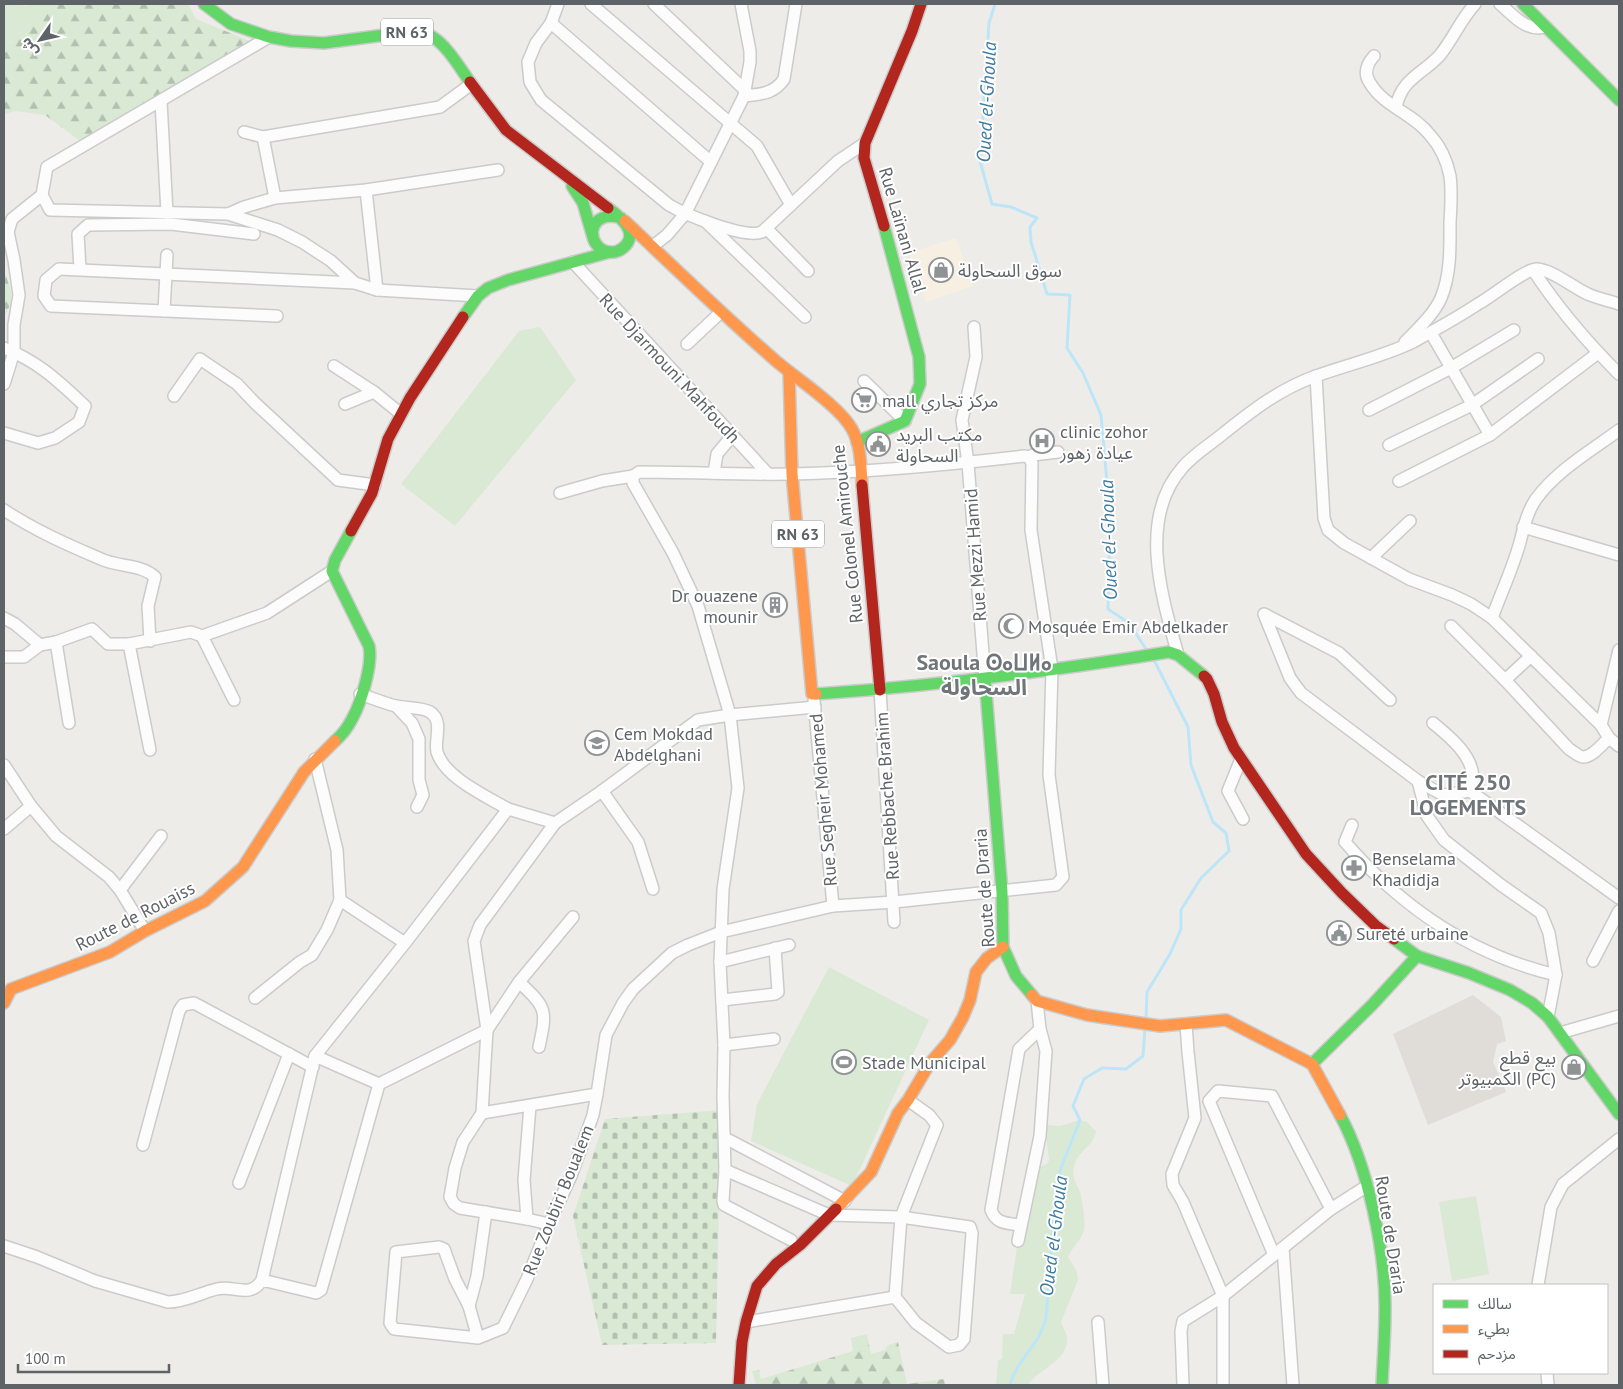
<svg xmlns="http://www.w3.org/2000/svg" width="1623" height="1389" viewBox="0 0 1623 1389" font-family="'PT Sans','Noto Sans Arabic','Noto Sans Tifinagh',sans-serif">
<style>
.commercial{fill:#f7efe2}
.education{fill:#e0dcd8}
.grass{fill:#d9e9d4}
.forest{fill:url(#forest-firs)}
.cemetery{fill:url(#cemetery-stones)}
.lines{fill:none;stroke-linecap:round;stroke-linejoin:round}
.stream{stroke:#bce6f8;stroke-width:3}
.street-casing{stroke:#cacbca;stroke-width:14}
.fast-casing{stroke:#cacbca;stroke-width:14}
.slow-casing{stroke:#cacbca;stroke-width:14}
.jam-casing{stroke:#cacbca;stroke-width:14}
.street{stroke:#fcfcfc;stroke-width:11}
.fast{stroke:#63d668;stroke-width:11}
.slow{stroke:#ff974d;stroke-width:11}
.jam{stroke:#b3261e;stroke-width:11}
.labels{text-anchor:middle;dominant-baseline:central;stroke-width:4;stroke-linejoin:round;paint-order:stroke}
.shield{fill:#fff;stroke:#8e9295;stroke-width:1}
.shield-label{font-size:16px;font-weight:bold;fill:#5e6367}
.street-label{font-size:18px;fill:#5e6367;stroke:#fff}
.poi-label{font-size:18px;fill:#5e6367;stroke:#fff;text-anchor:start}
.water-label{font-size:19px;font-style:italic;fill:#3d7ba1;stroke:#fff}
.district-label{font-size:22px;font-weight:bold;fill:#6f7579;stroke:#fff}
</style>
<defs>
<pattern id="forest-firs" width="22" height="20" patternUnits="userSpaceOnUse" patternTransform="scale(1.25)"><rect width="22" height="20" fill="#d9e9d4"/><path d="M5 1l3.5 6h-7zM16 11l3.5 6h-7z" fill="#b3c0b0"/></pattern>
<pattern id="cemetery-stones" width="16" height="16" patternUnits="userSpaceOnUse" patternTransform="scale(1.25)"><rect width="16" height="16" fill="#d9e9d4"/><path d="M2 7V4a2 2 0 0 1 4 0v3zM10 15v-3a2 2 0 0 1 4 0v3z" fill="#b3c0b0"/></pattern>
</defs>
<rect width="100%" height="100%" fill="#eeece8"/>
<polygon class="commercial" points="956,238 973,286 926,302 909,253"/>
<polygon class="education" points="1473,995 1501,1017 1506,1041 1497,1044 1493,1062 1506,1092 1428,1125 1393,1034"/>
<g class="grass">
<polygon points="4,4 16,4 26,6 30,4 52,4 39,18 4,47"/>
<polygon points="540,327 576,380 455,526 401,484 519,331"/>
<polygon points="829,967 929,1020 852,1186 751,1141 757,1104"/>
<path d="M1080,1120L1087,1122L1096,1131C1093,1148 1076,1152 1074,1167C1072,1180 1076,1182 1080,1192C1082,1197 1086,1226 1084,1230C1081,1241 1072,1247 1068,1257L1077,1272L1078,1280L1061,1322C1062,1327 1066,1331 1067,1337C1069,1362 1039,1368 1028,1385H996L998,1360L1002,1359L1003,1334H1014L1025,1294H1010L1028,1172L1047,1164L1049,1160L1045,1128L1049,1125L1060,1126Z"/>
<polygon points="1476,1196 1489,1274 1452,1281 1439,1202"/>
</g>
<g class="forest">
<polygon points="52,4 188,4 196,19 250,41 83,143 45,115 15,111 4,114 4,47 39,18"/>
<path d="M5,273C11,291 16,299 4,316V274Z"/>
<polygon points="867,1334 871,1354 885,1350 888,1345 898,1342 907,1384 944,1379 945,1385 756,1385 752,1371 759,1370 761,1379 853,1351 851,1338"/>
</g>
<polygon class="cemetery" points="721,1110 716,1343 602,1345 573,1216 605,1119"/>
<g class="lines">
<g class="stream">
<polyline points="995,4 989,23 980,161 992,204 1011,207 1037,218 1030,227 1031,242 1047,294 1070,295 1067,348 1083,373 1101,415 1110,516 1108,609 1129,623 1146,649"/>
<polyline points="1146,1019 1147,992 1170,954 1181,929 1181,910 1201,878 1229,851 1226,833 1213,822 1191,765 1188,727 1154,660"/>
<path d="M1010,1385C1017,1358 1040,1346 1046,1318L1056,1190L1061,1168L1080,1120L1073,1106L1084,1079L1102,1068L1126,1069L1143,1056L1145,1027"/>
</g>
<defs>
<g id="street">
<path d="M558,4L551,23L536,43L528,62L530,82L541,100L669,205C686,215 745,239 762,232L838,161L865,143"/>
<polyline points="591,4 757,146 791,205"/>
<polyline points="654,4 746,91"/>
<path d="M1500,4C1514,16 1526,32 1546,27"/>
<polyline points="551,23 711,162"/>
<polyline points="269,37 47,167 42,195 50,210 228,214 278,230 302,242 331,261 355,283 377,290 478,296"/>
<path d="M1374,56C1367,64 1363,73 1370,83C1384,107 1413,113 1430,135C1440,146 1447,161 1450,176C1452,191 1451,207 1450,222C1450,247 1451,274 1441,298C1434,314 1418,329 1405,342"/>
<polyline points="470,85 440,107 263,137 275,198 366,190 498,170"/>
<path d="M744,96C761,94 774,94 784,79L796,4"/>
<polyline points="161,101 167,213"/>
<path d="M1396,107C1402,78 1423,74 1440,55C1453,39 1461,19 1475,4"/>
<polyline points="244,132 263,137"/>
<polyline points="366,190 377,290"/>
<polyline points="228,214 244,207 275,198"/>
<polyline points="705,221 805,317"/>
<polyline points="767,229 808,271"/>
<polyline points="653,246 667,235 685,214 744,96 750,62 750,51 741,4"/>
<polyline points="573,262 768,474"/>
<polyline points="80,269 78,234 88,225 171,224 254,234"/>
<path d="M1533,270C1558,308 1587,342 1619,374"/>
<polyline points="164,311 167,255"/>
<polyline points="277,316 51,306 44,296 46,280 59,269 355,283"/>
<polyline points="974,327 976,357 962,420 968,463 985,679"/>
<polyline points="1431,333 1490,435"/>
<polyline points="687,344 721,312"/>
<path d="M4,348C39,362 58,381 85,406L79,422L55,438L38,443L4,433"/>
<polyline points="334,366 374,392 401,414"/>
<polyline points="1316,376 1324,518 1328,530 1344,543 1409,579 1452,595 1471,604 1492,618 1601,725 1609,738 1619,746"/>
<polyline points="864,381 905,421"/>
<polyline points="4,384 14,352 14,325 19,295 14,260 8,232 12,219 42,195"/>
<polyline points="174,396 200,359 237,384 255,403 338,480 375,485"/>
<polyline points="345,404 374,392"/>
<polyline points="1369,410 1451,368 1514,330"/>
<polyline points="1389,445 1472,405 1538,359"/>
<polyline points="1029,457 1033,455 1058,452"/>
<polyline points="714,473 717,454 732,436"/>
<polyline points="1399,481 1490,435 1598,353"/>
<polyline points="560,493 602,481 633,476"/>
<path d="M4,510C34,530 68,545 101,559C118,567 141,564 155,577L148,606L150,641"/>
<polyline points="1523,527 1619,555"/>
<polyline points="1371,558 1410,521"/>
<polyline points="4,618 15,624 40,645"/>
<path d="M1492,618C1501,593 1513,568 1520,542C1524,527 1527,512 1536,499C1557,470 1591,451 1619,430"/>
<path d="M1451,626L1505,680L1569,749C1573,751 1579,757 1583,757C1593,757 1603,743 1609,738"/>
<polyline points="202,636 234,700"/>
<polyline points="56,642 69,723"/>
<polyline points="129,644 150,750"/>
<path d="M1178,655C1162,597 1137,518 1183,467C1194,454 1211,444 1224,433C1254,409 1280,389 1316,376C1349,364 1382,357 1413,342C1435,330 1457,318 1478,304C1491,297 1524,270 1536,269C1552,269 1575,289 1590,295C1600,299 1610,301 1619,304"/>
<polyline points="4,657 24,657 40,645 56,642 92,629 108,644 129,644 191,632 202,636 267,613 332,571"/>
<polyline points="1505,680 1531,656"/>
<polyline points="880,690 894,922"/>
<path d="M360,694C372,698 384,703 396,706C406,708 422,707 430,712C444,721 434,740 437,752C445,778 486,796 508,809"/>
<polyline points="1390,700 1339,653 1264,614 1290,678 1301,693 1418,781 1443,795 1470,791 1619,898"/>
<polyline points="814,701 833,906"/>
<polyline points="396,706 412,723 419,739 419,780 423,795 417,807"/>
<path d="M1433,723C1449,736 1474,756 1473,780C1473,783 1471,788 1470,791"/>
<polyline points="1601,725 1619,650"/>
<polyline points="315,759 337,850 340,900 405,943"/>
<polyline points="1241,759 1228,791 1243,819"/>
<polyline points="4,765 31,806 56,836 109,877 120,890 145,931"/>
<polyline points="1418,781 1427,816 1444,840 1501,885 1541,913 1549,933 1556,975 1548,1017"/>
<polyline points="602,791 638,842 653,889"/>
<polyline points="555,823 602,791 698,720 730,715 815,707"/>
<path d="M1352,825L1345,842C1401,907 1472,955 1556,975"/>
<polyline points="4,829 31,806"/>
<polyline points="120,890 161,836"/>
<polyline points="1593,961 1619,911"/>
<polyline points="720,962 789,945"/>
<path d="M519,982C547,1008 547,1010 539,1047"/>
<polyline points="255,998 300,962 312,955 327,930 340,900"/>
<polyline points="722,1000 775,994 778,992 775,948"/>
<polyline points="1186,1024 1188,1052 1195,1118 1172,1174 1173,1185 1183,1202 1223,1296 1223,1385"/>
<polyline points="1560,1033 1619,1016"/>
<polyline points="724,1045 774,1039"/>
<polyline points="315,1056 379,1084"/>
<polyline points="482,1113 597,1094"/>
<polyline points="725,1138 845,1201"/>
<polyline points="143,1145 179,1011 183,1005 194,1003 313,1067"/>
<polyline points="725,1170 829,1215 901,1217 970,1227 972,1233 964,1339 959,1345 949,1347 916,1323 895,1297 746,1322"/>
<polyline points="239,1183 289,1054"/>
<polyline points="527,1219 524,1180 530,1106"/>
<polyline points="549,1224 527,1219 460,1208 454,1204 450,1197 455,1168 463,1142 482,1113 487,1030 519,982 573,917"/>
<path d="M1020,1225C1007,1223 996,1224 991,1210L1019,1049L1040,1029"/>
<path d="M791,1240L724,1205L723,1201L725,1170L723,1096L724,1045L720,962L723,889L738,788L730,715L698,606L673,553L633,483V476L639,472C690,472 741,475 792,474C870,472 947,465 1024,456L1029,457"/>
<polyline points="1018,1241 1040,1136 1046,1051 1040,1029 1037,1001"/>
<path d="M4,1246L37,1257L95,1281L168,1302C185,1302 200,1293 217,1289C235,1285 250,1299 262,1280L315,1056L405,943L508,809L555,823L480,925L474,941L487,1030L379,1084L321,1290L316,1293L262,1280"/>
<polyline points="1283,1248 1293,1385"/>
<polyline points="1274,1255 1209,1101 1218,1091 1272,1096 1331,1209"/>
<polyline points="1538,1285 1551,1207 1563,1184 1619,1139"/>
<polyline points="895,1297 901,1217 937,1125 929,1115 908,1100"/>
<polyline points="469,1306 477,1276 486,1212"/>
<polyline points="1098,1322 1103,1385"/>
<polyline points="478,1338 394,1329 390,1323 396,1252 439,1247 444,1249 455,1279 469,1306 478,1338 503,1328 527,1279 549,1224 571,1176 593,1115 597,1094 606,1035 623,1003 633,989 672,953 688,945 721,932 833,906 894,902 1056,885 1063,877 1049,775 1052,669 1031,530 1032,463 1029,457"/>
<polyline points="1547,1373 1548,1385"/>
<polyline points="1183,1385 1181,1331 1183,1321 1223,1296 1331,1209 1367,1186"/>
</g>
<g id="fast">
<path d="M204,4L231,24L269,37L291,41L324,43L415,31C420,32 426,33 431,36C446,44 460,68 470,82"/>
<polyline points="1523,4 1619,100"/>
<polyline points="572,186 583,203 592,234"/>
<path d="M608,208C619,216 641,233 623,248C619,251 614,253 609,252C584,247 587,208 621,218"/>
<polyline points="463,317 478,296 488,288 508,280 610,252"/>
<polyline points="857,442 905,421 920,384 919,357 884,226"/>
<polyline points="985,679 1002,892 1003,947 1016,976 1032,995"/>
<path d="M816,694C934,686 1052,671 1169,652L1178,655L1204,676"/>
<path d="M335,741C342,735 348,727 352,719C361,703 373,664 369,646L332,571L335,560L351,531"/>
<polyline points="1394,939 1417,956 1469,973 1510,990 1532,1003 1548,1017 1619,1114"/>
<polyline points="1312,1064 1372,1005 1417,956"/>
<path d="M1340,1115C1368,1167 1386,1252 1385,1312C1385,1336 1383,1361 1382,1385"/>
</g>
<g id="slow">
<path d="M625,221C675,268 724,316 776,361C797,379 839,406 852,429C861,445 861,468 862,485"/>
<polyline points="789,373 792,474 812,694 816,694"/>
<polyline points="1032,995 1037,1001 1087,1015 1160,1026 1226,1020 1312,1064 1340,1115"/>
<polyline points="4,1003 11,989 110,952 145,931 205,901 243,867 304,772 335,741"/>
<polyline points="836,1209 871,1172 898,1113 908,1100 930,1063 950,1040 963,1017 970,1000 976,972 987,958 1003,947"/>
</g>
<g id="jam">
<polyline points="470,82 506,130 608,208"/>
<polyline points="884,226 864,158 865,143 912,31 921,4"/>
<polyline points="862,485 880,690"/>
<polyline points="351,531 372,493 388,439 410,398 463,317"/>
<polyline points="1204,676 1207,679 1214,694 1222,722 1234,748 1306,854 1342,893 1376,926 1394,939"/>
<polyline points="739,1385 742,1342 746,1322 757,1286 776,1264 800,1245 836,1209"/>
</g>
</defs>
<use href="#street" class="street-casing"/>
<use href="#fast" class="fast-casing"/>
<use href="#slow" class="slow-casing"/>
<use href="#jam" class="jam-casing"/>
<use href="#street" class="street"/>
<use href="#fast" class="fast"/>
<use href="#slow" class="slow"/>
<use href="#jam" class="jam"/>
</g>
<defs>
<symbol id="shop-ring" viewBox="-11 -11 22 22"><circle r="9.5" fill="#fff" stroke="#909394" stroke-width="1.5"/><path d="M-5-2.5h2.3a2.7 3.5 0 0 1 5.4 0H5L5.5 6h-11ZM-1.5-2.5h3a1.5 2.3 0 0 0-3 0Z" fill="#909394"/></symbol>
<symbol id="supermarket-ring" viewBox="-11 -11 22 22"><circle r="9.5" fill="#fff" stroke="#909394" stroke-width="1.5"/><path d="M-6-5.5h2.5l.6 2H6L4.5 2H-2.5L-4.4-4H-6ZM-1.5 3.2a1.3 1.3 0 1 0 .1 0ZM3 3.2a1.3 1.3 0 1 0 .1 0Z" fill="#909394"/></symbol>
<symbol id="hospital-ring" viewBox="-11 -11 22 22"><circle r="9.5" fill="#fff" stroke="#909394" stroke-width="1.5"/><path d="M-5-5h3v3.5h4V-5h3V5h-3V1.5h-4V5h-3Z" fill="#909394"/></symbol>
<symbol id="civic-ring" viewBox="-11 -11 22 22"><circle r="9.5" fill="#fff" stroke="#909394" stroke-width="1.5"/><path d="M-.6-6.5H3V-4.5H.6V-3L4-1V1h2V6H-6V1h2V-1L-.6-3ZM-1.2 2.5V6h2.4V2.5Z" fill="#909394"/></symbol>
<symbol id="building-ring" viewBox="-11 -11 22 22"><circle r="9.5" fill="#fff" stroke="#909394" stroke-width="1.5"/><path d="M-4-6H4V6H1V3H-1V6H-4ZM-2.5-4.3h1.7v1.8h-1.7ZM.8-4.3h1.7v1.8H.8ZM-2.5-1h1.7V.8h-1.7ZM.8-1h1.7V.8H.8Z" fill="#909394"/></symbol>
<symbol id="mosque-ring" viewBox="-11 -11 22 22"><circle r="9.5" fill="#fff" stroke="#909394" stroke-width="1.5"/><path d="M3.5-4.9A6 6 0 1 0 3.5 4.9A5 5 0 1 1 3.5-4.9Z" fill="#909394"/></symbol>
<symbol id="school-ring" viewBox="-11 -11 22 22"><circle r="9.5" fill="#fff" stroke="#909394" stroke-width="1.5"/><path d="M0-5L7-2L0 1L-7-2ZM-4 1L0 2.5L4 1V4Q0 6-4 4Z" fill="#909394"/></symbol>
<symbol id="pharmacy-ring" viewBox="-11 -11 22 22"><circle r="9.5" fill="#fff" stroke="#909394" stroke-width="1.5"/><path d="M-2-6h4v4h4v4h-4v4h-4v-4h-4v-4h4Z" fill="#909394"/></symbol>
<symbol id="stadium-ring" viewBox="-11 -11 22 22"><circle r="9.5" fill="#fff" stroke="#909394" stroke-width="1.5"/><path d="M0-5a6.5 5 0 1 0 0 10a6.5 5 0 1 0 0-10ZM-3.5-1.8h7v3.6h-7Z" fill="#909394"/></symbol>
</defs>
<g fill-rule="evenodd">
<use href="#shop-ring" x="927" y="256" width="28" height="28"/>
<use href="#supermarket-ring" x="850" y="386" width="28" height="28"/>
<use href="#hospital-ring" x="1028" y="427" width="28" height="28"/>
<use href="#civic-ring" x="864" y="430" width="28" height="28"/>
<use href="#building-ring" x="761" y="591" width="28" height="28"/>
<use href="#mosque-ring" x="997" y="612" width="28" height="28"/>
<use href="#school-ring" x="583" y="729" width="28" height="28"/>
<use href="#pharmacy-ring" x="1340" y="854" width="28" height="28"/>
<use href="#civic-ring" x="1325" y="919" width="28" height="28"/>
<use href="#stadium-ring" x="830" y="1048" width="28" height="28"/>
<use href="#shop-ring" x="1560" y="1053" width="28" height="28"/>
</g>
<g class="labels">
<g class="shield">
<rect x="381" y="18.5" width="52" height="27" rx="4"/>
<rect x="772" y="520.5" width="52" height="27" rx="4"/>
</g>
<g class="shield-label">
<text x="407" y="32">RN 63</text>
<text x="798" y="534">RN 63</text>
</g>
<g class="street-label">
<text transform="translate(903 230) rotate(74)">Rue Laïnani Allal</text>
<text transform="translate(670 368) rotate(47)">Rue Djarmouni Mahfoudh</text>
<text transform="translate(847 534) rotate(-96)">Rue Colonel Amirouche</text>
<text transform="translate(975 555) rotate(-94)">Rue Mezzi Hamid</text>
<text transform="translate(887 796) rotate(-94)">Rue Rebbache Brahim</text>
<text transform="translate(823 800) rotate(-95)">Rue Segheir Mohamed</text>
<text transform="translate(984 888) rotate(-94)">Route de Draria</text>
<text transform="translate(135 916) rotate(-27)">Route de Rouaiss</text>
<text transform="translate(558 1200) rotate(-68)">Rue Zoubiri Boualem</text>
<text transform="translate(1391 1235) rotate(81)">Route de Draria</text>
</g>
<g class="poi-label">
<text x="958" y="270">سوق السحاولة</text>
<text x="882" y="400">mall مركز تجاري</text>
<text x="1060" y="431">clinic zohor<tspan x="1060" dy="21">عيادة زهور</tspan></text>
<text x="896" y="434">مكتب البريد<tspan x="896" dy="21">السحاولة</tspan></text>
<text x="758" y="595" text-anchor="end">Dr ouazene<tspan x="758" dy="21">mounir</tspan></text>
<text x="1028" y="626">Mosquée Emir Abdelkader</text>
<text x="614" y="733">Cem Mokdad<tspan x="614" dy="21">Abdelghani</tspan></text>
<text x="1372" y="858">Benselama<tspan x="1372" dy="21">Khadidja</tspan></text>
<text x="1356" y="933">Sureté urbaine</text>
<text x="1556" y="1057" text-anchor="end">بيع قطع<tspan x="1556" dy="21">الكمبيوتر (PC)</tspan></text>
<text x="862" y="1062">Stade Municipal</text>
</g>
<g class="water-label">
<text transform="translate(986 102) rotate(-87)">Oued el-Ghoula</text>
<text transform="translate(1108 540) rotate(-92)">Oued el-Ghoula</text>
<text transform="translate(1053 1236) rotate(-83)">Oued el-Ghoula</text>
</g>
<g class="district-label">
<text x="984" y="662">Saoula ⵙⴰⵡⵍⴰ<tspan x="984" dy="25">السحاولة</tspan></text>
<text x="1468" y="782">CITÉ 250<tspan x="1468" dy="25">LOGEMENTS</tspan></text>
</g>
</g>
<rect width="1623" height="1389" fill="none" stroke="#5e6367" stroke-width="10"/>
<rect x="1433" y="1284" width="175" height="90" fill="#ffffff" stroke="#bfc1c2"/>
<rect x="1443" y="1300" width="25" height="8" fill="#63d668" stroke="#bfc1c2"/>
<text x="1478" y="1309" font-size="15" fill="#5e6367">سالك</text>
<rect x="1443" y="1325" width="25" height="8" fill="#ff974d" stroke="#bfc1c2"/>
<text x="1478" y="1334" font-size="15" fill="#5e6367">بطيء</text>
<rect x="1443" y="1350" width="25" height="8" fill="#b3261e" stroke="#bfc1c2"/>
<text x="1478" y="1359" font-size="15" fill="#5e6367">مزدحم</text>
<g transform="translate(40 40) rotate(236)" stroke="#ffffff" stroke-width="4" paint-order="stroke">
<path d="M0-4L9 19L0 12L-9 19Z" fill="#5e6367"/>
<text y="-8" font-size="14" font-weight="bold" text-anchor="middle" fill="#5e6367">ش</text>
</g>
<path d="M18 1364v8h151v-8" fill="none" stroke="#5e6367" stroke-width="2.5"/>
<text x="25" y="1364" font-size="15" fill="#5e6367" stroke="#ffffff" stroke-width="4" paint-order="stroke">100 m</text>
</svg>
